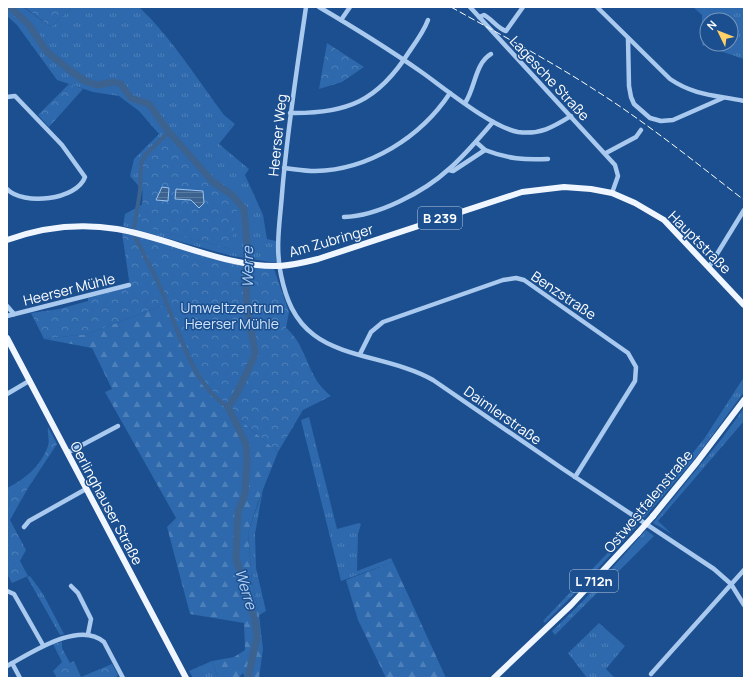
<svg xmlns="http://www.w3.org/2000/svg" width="751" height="685" viewBox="0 0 751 685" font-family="Manrope,sans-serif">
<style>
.grass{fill:url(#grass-tufts);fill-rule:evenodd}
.forest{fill:url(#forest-firs)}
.park{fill:url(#park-crowns)}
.water{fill:url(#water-rules);stroke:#9cc4f0}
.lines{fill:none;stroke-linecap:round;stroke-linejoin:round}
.canal{stroke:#3c6290;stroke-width:4}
.river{stroke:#3c6290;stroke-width:7}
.minor{stroke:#a9c9ee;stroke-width:4.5}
.major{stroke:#f0f6ff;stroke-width:6}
.rail{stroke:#fff;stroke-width:1;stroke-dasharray:7 3;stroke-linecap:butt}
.major-bridge{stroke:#f0f6ff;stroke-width:6}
.labels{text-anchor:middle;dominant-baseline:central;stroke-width:3;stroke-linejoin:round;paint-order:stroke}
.shield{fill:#1b4f8f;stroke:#bbcadd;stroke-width:1}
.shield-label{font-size:13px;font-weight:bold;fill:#fff}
.street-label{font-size:14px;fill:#fff;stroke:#1b4f8f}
.park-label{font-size:14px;fill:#cfe3fa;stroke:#1b4f8f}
.water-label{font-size:15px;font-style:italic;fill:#b5d3f5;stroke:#1b4f8f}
</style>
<defs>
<pattern id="grass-tufts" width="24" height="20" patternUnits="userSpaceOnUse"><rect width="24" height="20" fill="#2e69ad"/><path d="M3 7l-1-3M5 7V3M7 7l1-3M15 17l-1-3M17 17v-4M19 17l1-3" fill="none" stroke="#4d80b9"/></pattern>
<pattern id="forest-firs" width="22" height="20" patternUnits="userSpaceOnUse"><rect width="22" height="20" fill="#2e69ad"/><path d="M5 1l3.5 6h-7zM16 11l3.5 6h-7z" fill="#4d80b9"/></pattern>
<pattern id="park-crowns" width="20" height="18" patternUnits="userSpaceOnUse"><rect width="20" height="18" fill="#2e69ad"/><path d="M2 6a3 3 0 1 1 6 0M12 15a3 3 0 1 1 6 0" fill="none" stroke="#4d80b9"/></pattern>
<pattern id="water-rules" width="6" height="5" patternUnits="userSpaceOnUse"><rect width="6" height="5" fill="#3c6290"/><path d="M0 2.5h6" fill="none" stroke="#597aa1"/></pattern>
</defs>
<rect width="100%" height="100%" fill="#1b4f8f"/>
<g class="grass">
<path d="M7,7H23L51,27L72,7H139C172,38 197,79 224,115L235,124L219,144L249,169L245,175L263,215L267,239L276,241L277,263L232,256L123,226L125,214L143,204V226L231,249L143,160V191L130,176L134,159L159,134L139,111L119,96L93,92L57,80L17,25L7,16Z"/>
<path d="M693,7H744V59L702,45V15ZM707,20H731V44H707Z"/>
<polygon points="744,377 744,392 698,455 644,518 642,516 704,439"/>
<polygon points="744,408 744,421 658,521 672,534 653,523 723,437"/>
<polygon points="309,417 337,529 359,523 361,524 358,534 357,571 391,558 393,562 341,581 301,420"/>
<polygon points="263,489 255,534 256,568 266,611 259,615 252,582 248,533"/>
<polygon points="636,523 638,525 579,589 545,623 543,621"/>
<polygon points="646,530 654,536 555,635 552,631 583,601"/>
<polygon points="30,576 43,594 64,634 60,635 27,577"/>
<polygon points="599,623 625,646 606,669 615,678 587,678 568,653"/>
<polygon points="212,661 218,678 193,678 189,671"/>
</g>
<g class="forest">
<polygon points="167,304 199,374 224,406 278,452 258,502 248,533 252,582 259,615 263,649 259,678 245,678 243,673 238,678 218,678 212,661 234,657 245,650 244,623 190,614 167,527 176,518 105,392 112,389 92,348 44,339 87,334"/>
<polygon points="393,562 446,678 386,678 358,620 346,580"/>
</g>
<g class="park">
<polygon points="24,7 72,7 51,27"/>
<polygon points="327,43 364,67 342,82 319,89"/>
<polygon points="69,84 83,89 49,127 38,115"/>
<polygon points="169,138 237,209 231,249 142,226 143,160"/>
<path d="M122,233L274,269L289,312L286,328C308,346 306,377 331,396L303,410L278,452L224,406L199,374L167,304L87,334L44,339L31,313L59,309L88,301V298L130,287Z"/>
<path d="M48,427L57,444L28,488L10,520L26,550L20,561L28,576L12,583L7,574V488C25,479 41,466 48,446C50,440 47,433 48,427Z"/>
<polygon points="62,642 62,648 70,663 74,661 81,677 112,664 118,675 116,678 57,678 53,671 62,662 53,644"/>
</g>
<g class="water">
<polygon points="162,187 169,188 168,201 156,200"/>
<polygon points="176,189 203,191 204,203 199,208 191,200 175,199"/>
</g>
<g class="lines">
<g class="canal">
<polyline points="134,228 140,191 141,163 146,154 169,132"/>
<path d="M135,237C144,254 153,271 161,289C177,327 192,385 228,407"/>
</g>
<polyline class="river" points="10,7 29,25 47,52 72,72 85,81 97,85 114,82 121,84 131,98 149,104 169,132 213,182 232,195 244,209 247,243 246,276 247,310 255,351 254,357 236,395 228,407 246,444 247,461 245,494 238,512 236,558 255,621 257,637 248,678"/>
<g class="minor">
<path d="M306,7C297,69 287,131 282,194C280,221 275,248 281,275C286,299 294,320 314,335C344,358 397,359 433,380L563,469L714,569L731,584L744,605"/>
<path d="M319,7C353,27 387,48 420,71C443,87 491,127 518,132C540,135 553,127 571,116"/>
<polyline points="470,7 615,165 618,176 612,193"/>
<path d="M597,7L670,79C695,96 716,95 744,101"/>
<path d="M479,17L484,15C492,19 497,28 506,31L523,7"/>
<polyline points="341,20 350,7"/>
<polyline points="628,38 629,86 631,97 634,104 650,118 661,121 673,120 723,98"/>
<path d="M7,97L15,96L62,145L85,177C77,200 23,206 7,189"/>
<path d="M465,103C475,89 475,63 491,54"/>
<path d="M290,113C347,114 378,101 409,52C416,42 424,31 428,20"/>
<path d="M485,150C508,159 524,160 548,159"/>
<polyline points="606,153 636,137 641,130"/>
<path d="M284,168C294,169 305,171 315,171C369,170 421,137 450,93"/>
<polyline points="449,170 453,171 485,150 476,142"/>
<path d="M344,217C378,216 424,192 449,169C465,155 479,138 493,122"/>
<polyline points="709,267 744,210"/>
<polyline points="7,306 14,314"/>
<polyline points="7,316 129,285"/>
<polyline points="360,354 371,332 383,322 503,280 516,278 524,280 628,353 636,367 635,381 575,477"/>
<polyline points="7,394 29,381"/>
<polyline points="67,453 118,426"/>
<polyline points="24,527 29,521 86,489"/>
<polyline points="71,586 78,593 91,619 88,634"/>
<polyline points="7,591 14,594 43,645"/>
<polyline points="12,663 20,678"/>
<path d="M7,666C31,653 79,620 104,642L123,678"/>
<polyline points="651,674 744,570"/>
</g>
<g class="major">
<path d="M7,240C43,227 80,223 117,229C170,238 227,268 280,266C293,265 306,262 318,259L522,192L564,187L591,189L612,193L635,203L664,220L744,305"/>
<polyline points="7,338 186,678"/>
<polyline points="653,516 697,462 744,400"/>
<polyline points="494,678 571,605 638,533"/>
</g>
<path class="rail" d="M451,7C499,34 549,60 595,90C647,123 695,162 744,200"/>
<polyline class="major-bridge" points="638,533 653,516"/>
</g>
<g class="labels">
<g class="shield">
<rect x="418" y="207" width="44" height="22" rx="3"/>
<rect x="570" y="570" width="48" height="22" rx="3"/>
</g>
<g class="shield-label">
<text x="440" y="218">B 239</text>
<text x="594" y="581">L 712n</text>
</g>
<g class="street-label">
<text transform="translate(550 78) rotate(47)">Lagesche Straße</text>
<text transform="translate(277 135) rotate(-84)">Heerser Weg</text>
<text transform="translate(331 240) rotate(-16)">Am Zubringer</text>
<text transform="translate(700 242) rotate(45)">Hauptstraße</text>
<text transform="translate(69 289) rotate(-14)">Heerser Mühle</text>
<text transform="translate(564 295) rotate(34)">Benzstraße</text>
<text transform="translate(503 415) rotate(35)">Daimlerstraße</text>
<text transform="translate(648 501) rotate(-50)">Ostwestfalenstraße</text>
<text transform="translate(107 503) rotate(62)">Oerlinghauser Straße</text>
</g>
<g class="park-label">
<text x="232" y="307">Umweltzentrum<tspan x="232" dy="16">Heerser Mühle</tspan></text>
</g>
<g class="water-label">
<text transform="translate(247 267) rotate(-90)">Werre</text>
<text transform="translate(246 589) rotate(73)">Werre</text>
</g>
</g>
<rect width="751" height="685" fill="none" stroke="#ffffff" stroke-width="16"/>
<g transform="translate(719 32) rotate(313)"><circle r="19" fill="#1b4f8f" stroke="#7695bc"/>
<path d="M0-3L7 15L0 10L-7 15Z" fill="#ffd166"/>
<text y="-6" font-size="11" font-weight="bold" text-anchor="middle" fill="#ffffff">N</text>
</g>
</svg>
